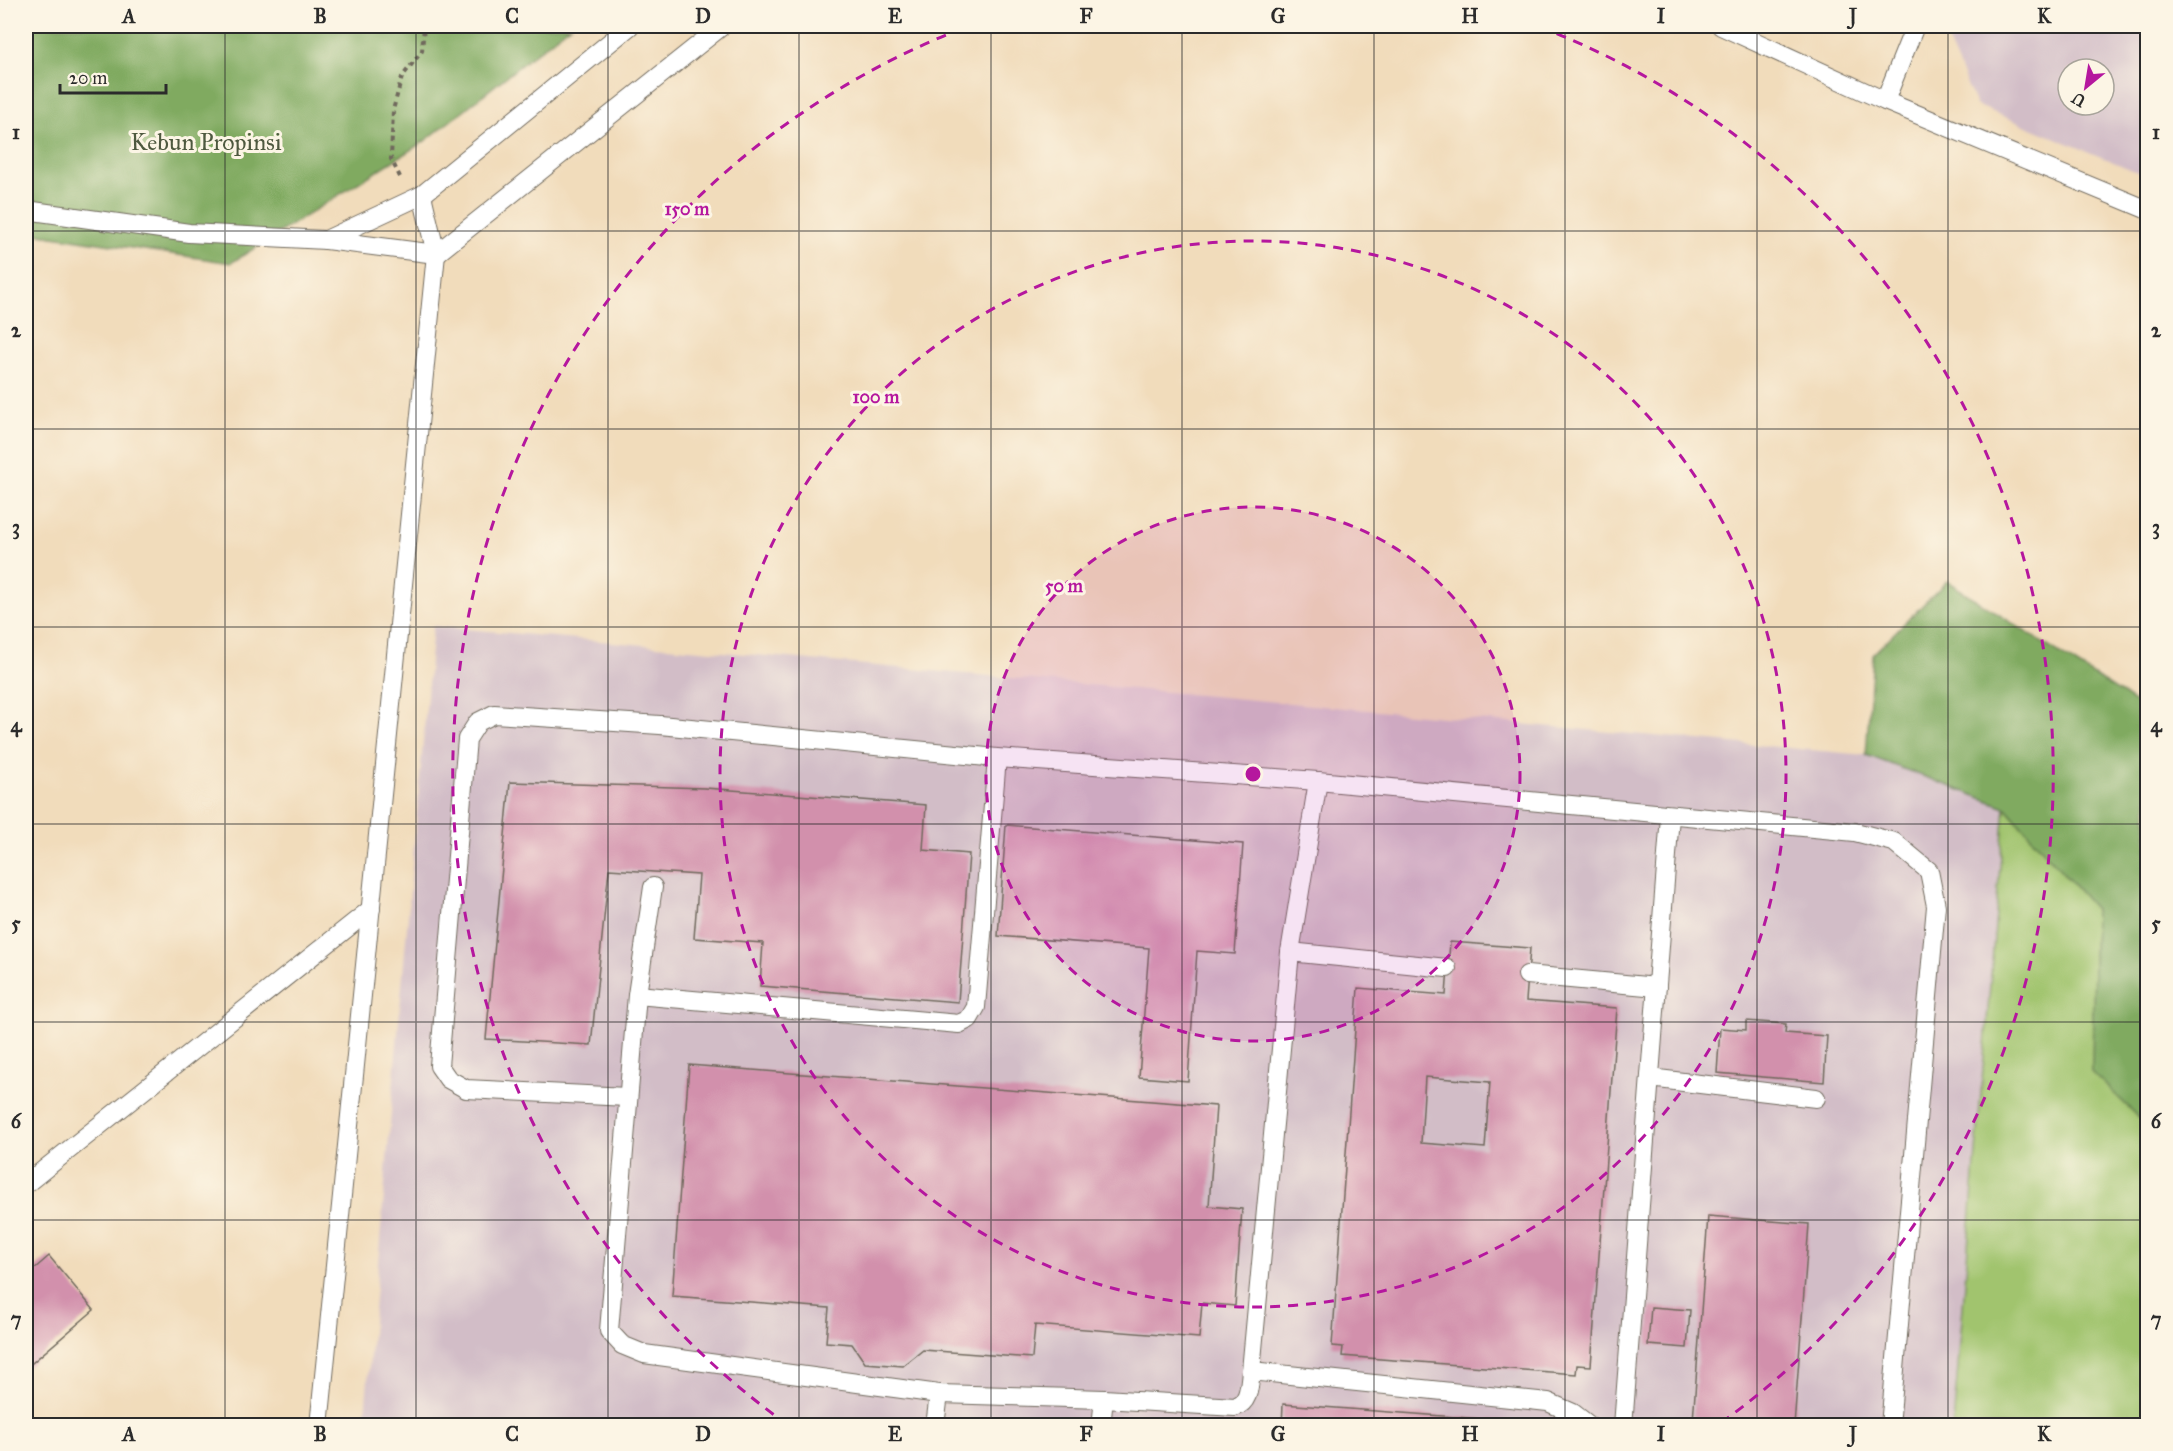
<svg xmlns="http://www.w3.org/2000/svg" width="2173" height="1451" viewBox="0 0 2173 1451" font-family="'IM FELL Great Primer',serif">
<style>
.industrial{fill:#d2bdc7;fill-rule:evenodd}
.green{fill:#a1c46e;stroke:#66784c;stroke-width:1.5}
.forest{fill:#80aa61;stroke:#566a46;stroke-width:1.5}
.building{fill:#d290ac;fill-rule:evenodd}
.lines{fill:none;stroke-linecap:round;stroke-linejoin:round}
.service-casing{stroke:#70695d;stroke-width:20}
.path{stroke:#70695d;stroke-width:4;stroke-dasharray:4.5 4.5;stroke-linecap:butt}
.service{stroke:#fff;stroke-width:18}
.grid{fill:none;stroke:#2b2b2b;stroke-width:1.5;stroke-opacity:0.55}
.ring{fill:none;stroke:#b5179e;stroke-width:3;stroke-dasharray:10 8}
.labels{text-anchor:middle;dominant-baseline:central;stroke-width:6;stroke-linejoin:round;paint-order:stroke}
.park-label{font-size:24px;fill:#4e593f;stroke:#fcf5e5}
.centre{fill:#b5179e;stroke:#fcf5e5;stroke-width:3}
.ring-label{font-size:18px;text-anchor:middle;font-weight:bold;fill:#b5179e;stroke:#fcf5e5;stroke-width:6;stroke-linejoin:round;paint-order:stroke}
.neatline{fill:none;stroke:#2b2b2b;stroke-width:2}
.grid-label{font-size:20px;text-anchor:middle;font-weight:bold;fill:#2b2b2b}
</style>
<rect width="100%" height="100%" fill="#fcf5e5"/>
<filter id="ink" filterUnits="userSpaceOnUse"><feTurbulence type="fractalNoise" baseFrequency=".0167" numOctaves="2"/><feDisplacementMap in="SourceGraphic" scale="12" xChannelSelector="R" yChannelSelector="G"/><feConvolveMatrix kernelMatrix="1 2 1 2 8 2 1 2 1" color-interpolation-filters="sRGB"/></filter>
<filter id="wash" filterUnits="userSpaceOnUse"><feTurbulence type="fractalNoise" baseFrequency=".008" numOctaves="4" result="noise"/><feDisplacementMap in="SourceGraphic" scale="24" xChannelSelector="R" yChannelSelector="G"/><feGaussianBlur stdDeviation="1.35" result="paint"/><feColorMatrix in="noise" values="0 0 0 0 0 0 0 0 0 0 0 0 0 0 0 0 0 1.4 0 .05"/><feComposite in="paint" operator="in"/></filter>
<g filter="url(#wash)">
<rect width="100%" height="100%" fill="#f1dcbb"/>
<g class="industrial">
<path d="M1952,26H2147V176L1976,105L1946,37ZM2068,69H2104V105H2068Z"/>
<polygon points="433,626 1866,755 2005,807 1953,1425 364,1426"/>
</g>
<polygon class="green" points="2005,807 2095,909 2092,1072 2147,1125 2147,1417 2142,1426 1953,1426"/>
<g class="forest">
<polygon points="26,26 570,26 425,141 231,263 26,232"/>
<polygon points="1947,581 2147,710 2147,1125 2092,1072 2095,909 2005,807 1866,755 1873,654"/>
</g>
<g id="blocks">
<g class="building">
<polygon points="510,782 705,788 926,805 923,850 969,854 958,1002 760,986 763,943 694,938 699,875 609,869 591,1045 486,1039"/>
<polygon points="1006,825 1243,844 1235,954 1197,951 1188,1081 1139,1077 1149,948 998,936"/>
<path d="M1450,942L1530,948L1526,1001L1617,1008L1591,1366L1577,1365L1576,1374L1342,1356L1343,1347L1332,1346L1358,988L1446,995ZM1425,1077L1490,1082L1485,1148L1421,1143Z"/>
<polygon points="1746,1021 1786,1024 1785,1033 1827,1036 1824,1082 1717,1073 1720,1028 1746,1030"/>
<polygon points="689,1065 1216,1106 1209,1206 1242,1209 1235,1306 1202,1303 1199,1338 1035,1325 1032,1358 923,1350 903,1366 865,1363 852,1344 826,1342 829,1308 672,1296"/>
<polygon points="1708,1216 1809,1224 1794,1426 1754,1426 1693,1421"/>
<polygon points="49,1256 94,1310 26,1368 26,1276"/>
<polygon points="1651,1307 1690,1310 1687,1348 1648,1345"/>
<polygon points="1283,1404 1521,1422 1521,1426 1282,1426"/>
</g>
</g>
</g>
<g filter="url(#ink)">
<use href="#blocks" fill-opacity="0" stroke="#70695d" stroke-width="1.5"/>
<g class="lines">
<defs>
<g id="service">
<polyline points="1721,26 1885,101 2148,210"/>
<polyline points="1885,101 1915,26"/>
<polyline points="26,210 189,233 326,240 436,254 722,26"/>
<polyline points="326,240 422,195 630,26"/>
<path d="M653,887L637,995L609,1331L622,1345L644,1354L939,1394L1104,1399L1235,1407C1250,1402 1249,1385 1251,1371L1290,952L1318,781"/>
<polyline points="1290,952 1447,968"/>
<polyline points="1527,975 1657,987"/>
<polyline points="637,995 959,1024 969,1019 976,1007 997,758"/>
<polyline points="1650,1078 1816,1098"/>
<polyline points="627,1097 466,1089 448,1079 439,1066 467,739 478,722 494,714 660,725 997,758 1318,781 1855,832 1894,842 1929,871 1936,906 1890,1426"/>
<polyline points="26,1184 371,909"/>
<polyline points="1251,1371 1548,1402 1573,1413 1590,1426"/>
<polyline points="319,1426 436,254 422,195"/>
<polyline points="935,1426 939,1394"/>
<polyline points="1101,1426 1104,1399"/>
<polyline points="1623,1426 1670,816"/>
</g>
</defs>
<use href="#service" class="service-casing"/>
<polyline class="path" points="400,177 391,159 393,110 402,77 422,51 424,26"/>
<use href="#service" class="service"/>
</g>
</g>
<path class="grid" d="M225,26V1426M416,26V1426M608,26V1426M799,26V1426M991,26V1426M1182,26V1426M1374,26V1426M1565,26V1426M1757,26V1426M1948,26V1426M26,231H2148M26,429H2148M26,627H2148M26,824H2148M26,1022H2148M26,1220H2148"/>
<circle cx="1253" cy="774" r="267" fill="#b5179e" fill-opacity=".12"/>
<g class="ring">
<circle cx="1253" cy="774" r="267"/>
<circle cx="1253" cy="774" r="533"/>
<path d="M788 1425A800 800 0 0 1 966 27M1540 27A800 800 0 0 1 1718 1425"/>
</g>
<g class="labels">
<g class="park-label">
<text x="206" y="142">Kebun Propinsi</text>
</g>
</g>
<circle cx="1253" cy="774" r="9" class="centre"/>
<g class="ring-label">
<text x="687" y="215">150 m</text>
<text x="876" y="403">100 m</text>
<text x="1064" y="592">50 m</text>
</g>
<rect width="2173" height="1451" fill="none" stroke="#fcf5e5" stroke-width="66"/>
<g transform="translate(2086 87) rotate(210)"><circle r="28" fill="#fcf5e5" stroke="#a8a49b" stroke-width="1.5"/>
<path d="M0-4.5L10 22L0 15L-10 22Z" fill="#b5179e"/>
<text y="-9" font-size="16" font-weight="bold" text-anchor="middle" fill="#2b2b2b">U</text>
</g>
<path d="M60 84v9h106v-9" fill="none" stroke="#2b2b2b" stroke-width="3"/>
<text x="69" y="84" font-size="18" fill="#2b2b2b" stroke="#fcf5e5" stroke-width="4.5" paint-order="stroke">20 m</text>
<rect x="33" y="33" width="2107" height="1385" class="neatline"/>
<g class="grid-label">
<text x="129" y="23">A</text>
<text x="320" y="23">B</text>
<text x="512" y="23">C</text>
<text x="703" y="23">D</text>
<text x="895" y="23">E</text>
<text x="1086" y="23">F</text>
<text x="1278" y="23">G</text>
<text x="1470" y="23">H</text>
<text x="1661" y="23">I</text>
<text x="1853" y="23">J</text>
<text x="2044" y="23">K</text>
<text x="16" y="139">1</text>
<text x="2156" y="139">1</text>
<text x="16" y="337">2</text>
<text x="2156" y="337">2</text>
<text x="16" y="534">3</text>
<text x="2156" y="534">3</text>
<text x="16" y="732">4</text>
<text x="2156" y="732">4</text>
<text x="16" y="930">5</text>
<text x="2156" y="930">5</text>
<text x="16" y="1128">6</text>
<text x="2156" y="1128">6</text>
<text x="16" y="1326">7</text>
<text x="2156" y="1326">7</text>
<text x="129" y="1441">A</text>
<text x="320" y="1441">B</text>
<text x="512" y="1441">C</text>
<text x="703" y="1441">D</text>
<text x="895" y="1441">E</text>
<text x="1086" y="1441">F</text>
<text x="1278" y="1441">G</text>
<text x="1470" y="1441">H</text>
<text x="1661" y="1441">I</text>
<text x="1853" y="1441">J</text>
<text x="2044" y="1441">K</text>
</g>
</svg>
